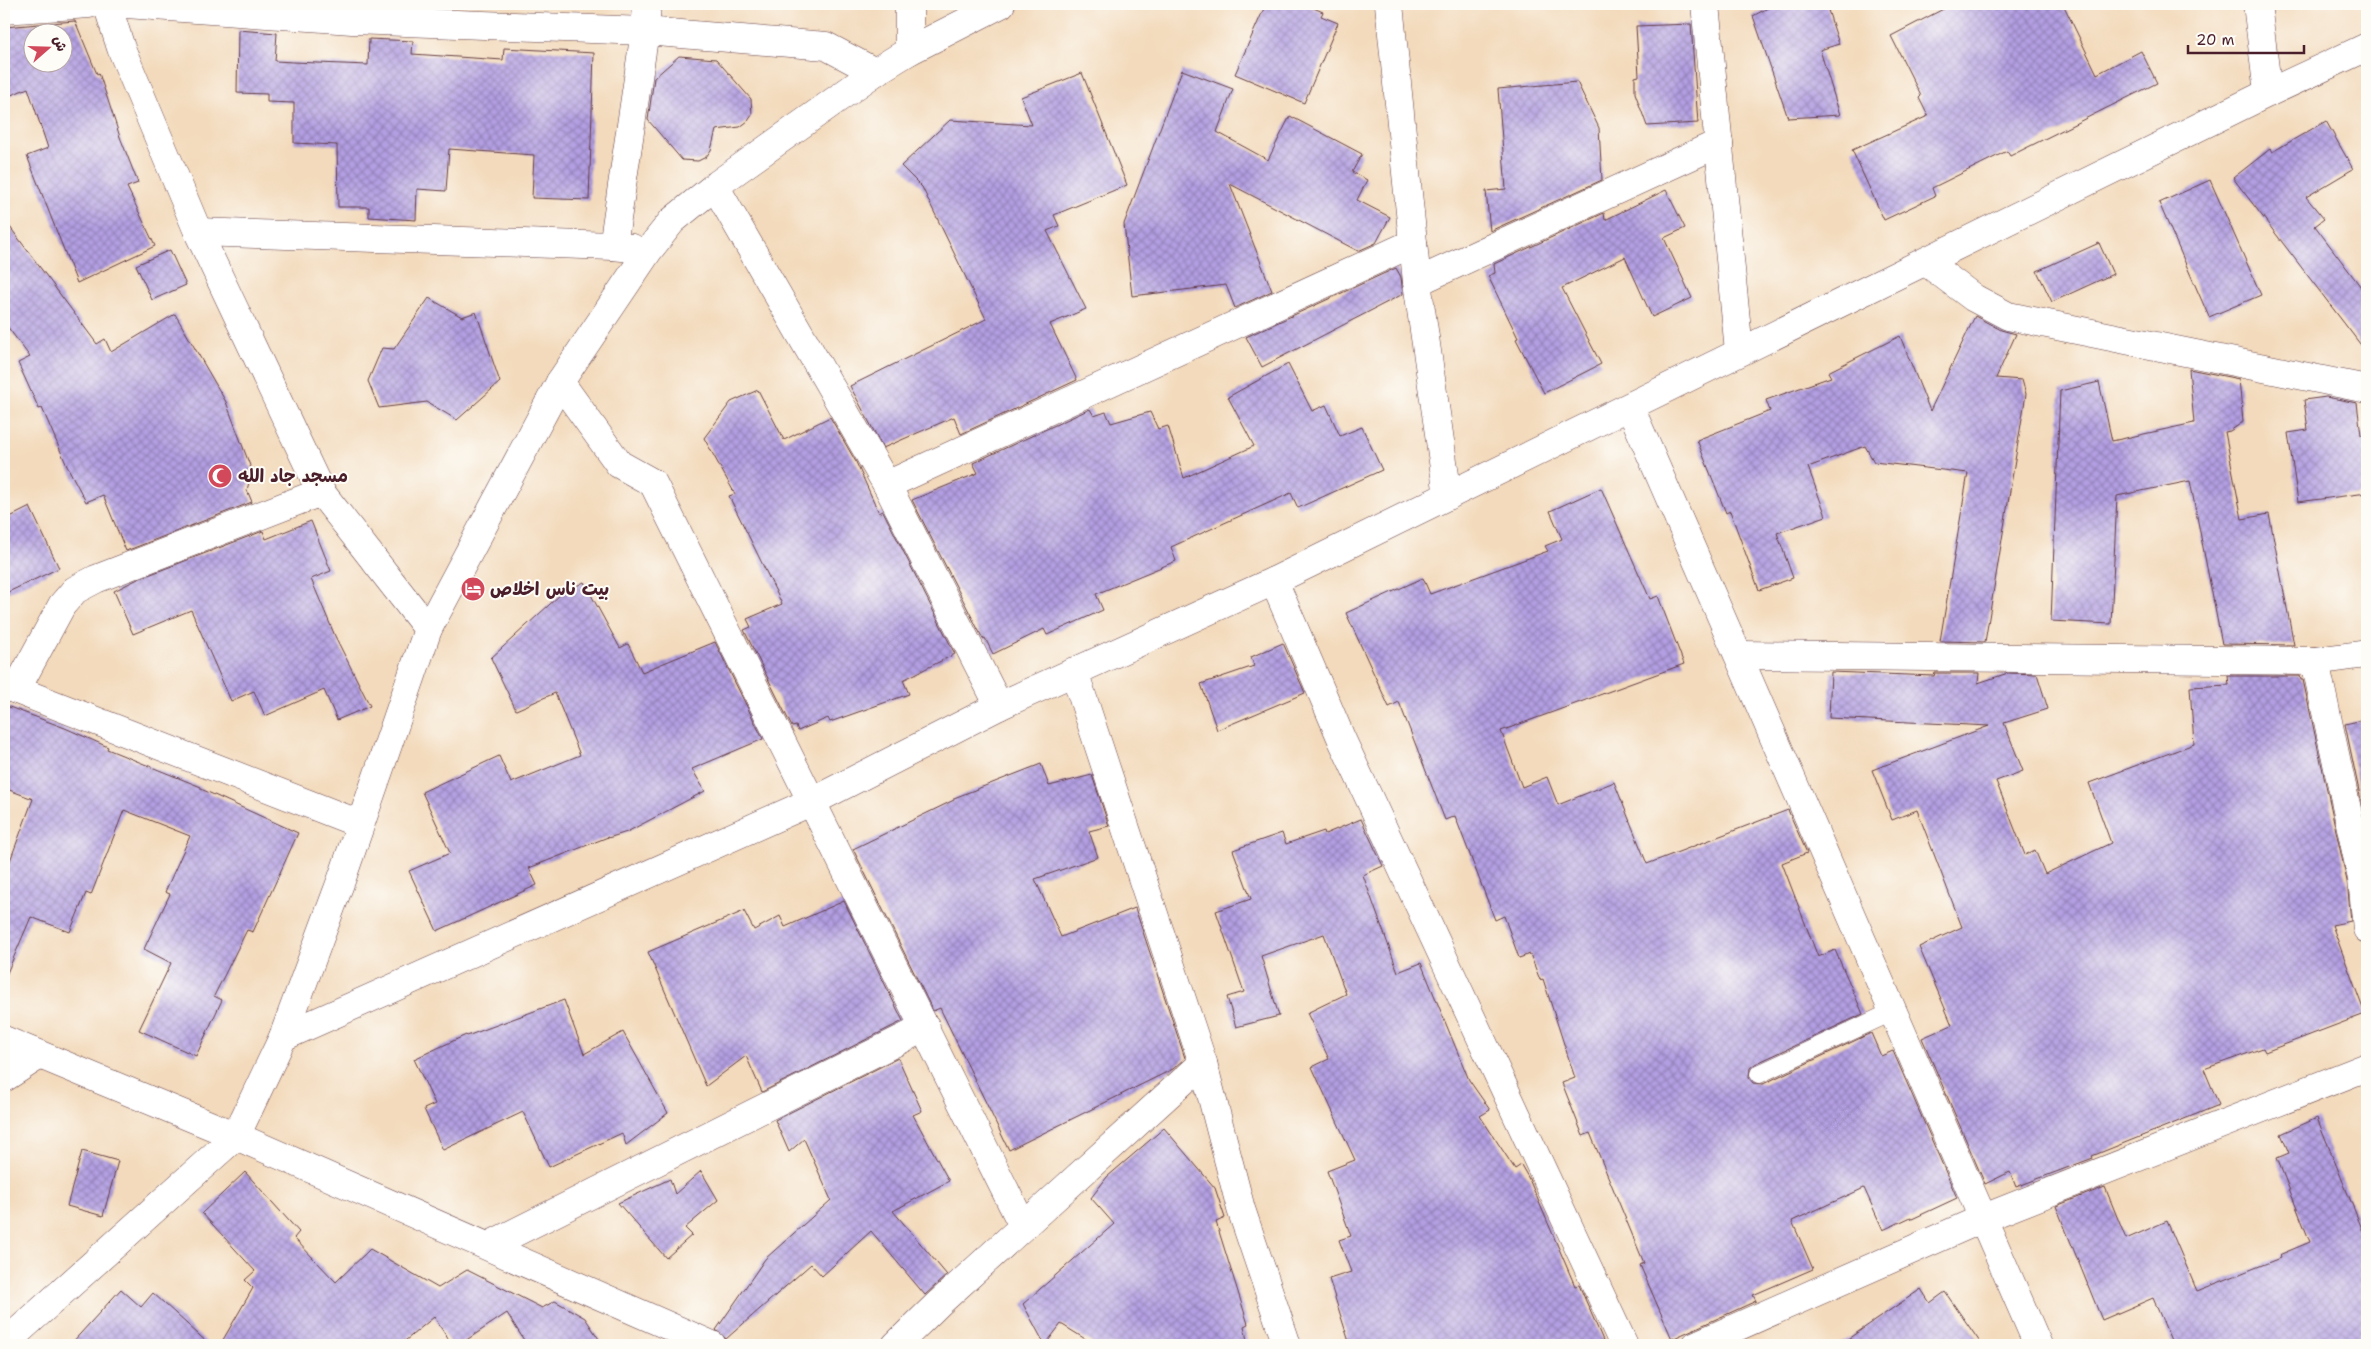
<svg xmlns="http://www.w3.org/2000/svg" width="2371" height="1349" viewBox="0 0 2371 1349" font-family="'Shantell Sans','Playpen Sans Arabic',sans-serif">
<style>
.building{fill:url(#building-cross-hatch);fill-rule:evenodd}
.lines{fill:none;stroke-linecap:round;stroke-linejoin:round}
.lane-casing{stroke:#633b41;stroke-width:19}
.street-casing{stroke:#633b41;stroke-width:29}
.lane{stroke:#fff;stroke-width:18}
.street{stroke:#fff;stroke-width:28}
.labels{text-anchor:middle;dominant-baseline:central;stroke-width:4;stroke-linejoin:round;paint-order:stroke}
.poi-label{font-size:18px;font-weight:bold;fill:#4a1f2b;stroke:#fdfcf7;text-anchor:start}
</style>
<defs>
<pattern id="building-cross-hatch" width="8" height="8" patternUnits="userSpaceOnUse" patternTransform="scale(1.25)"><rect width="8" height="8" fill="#b29fe2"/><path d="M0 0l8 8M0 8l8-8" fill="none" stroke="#9381b7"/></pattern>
</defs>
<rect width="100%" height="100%" fill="#fdfcf7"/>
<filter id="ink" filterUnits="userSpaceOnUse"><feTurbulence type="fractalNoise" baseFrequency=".02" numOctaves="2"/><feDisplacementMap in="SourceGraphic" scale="10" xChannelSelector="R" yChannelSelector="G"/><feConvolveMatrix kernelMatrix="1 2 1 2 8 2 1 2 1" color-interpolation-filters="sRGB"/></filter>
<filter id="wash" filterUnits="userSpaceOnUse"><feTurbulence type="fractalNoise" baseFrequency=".0096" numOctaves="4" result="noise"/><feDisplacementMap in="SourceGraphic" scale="20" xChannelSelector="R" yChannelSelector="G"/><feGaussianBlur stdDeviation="1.12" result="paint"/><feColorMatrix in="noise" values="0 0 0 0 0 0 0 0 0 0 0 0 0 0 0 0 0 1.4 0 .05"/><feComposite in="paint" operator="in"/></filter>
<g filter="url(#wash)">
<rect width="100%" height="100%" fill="#f3dabc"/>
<g id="blocks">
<g class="building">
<polygon points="1266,4 1304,4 1323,12 1321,16 1338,23 1304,103 1235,74"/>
<polygon points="1775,4 1826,4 1839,44 1820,50 1840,115 1788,118 1753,16"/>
<polygon points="1953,4 2063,4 2097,74 2141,51 2157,83 2010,156 2007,151 1932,188 1935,196 1884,220 1852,150 1928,116 1919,98 1921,96 1891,36"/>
<path d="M75,21L97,74L99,73L120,137L138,183L127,187L155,246L77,283L27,156L48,148L28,88L4,98V27ZM32,32H62V62H32Z"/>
<polygon points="1691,24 1698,123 1647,126 1635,93 1635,77 1639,76 1636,26"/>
<polygon points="238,30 277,33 275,61 293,62 368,65 369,39 413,41 412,54 503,60 504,48 594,53 589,200 532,198 534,155 449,149 446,191 417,189 416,220 369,217 369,207 338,207 337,145 294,143 294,103 267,102 267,94 237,93"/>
<polygon points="679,56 716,59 751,99 752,115 748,121 740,127 716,130 711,150 706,157 698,161 682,160 648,120 654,78"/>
<polygon points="1182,70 1233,89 1217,132 1268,160 1290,116 1362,154 1352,172 1367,180 1357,200 1390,217 1376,243 1358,251 1230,184 1272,291 1235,308 1226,285 1132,296 1124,224"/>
<polygon points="1082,73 1127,185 1054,215 1059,226 1047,231 1086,309 1050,324 1077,380 961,434 954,417 883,448 850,386 986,319 922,187 901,166 950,120 1032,125 1021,97"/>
<polygon points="1577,82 1599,128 1602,180 1490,231 1486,191 1506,189 1498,89"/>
<polygon points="2326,121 2353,169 2306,197 2324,219 2315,226 2367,295 2367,353 2233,178 2270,149 2272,152"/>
<polygon points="2210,180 2261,295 2209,317 2159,203"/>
<polygon points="1666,190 1685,228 1664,238 1692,298 1652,317 1625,257 1562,288 1601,364 1544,393 1516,339 1518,338 1488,276 1495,273 1494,264 1604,213 1605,220"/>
<polygon points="4,219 97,344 105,339 111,352 175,314 226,402 252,471 247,490 252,502 126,551 103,495 86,502 67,466 42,408 39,409 18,363 30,357 4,322"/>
<polygon points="2099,243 2113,274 2052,302 2037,271"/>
<polygon points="170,250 186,285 152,300 136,265"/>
<polygon points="1396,268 1401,277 1403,294 1262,367 1246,337"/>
<polygon points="429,298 462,317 476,312 500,382 457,420 427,402 379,408 368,381 382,348 394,349"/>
<polygon points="1975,316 2001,330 2016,334 1996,378 2022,380 2026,394 1985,642 1940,641 1968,473 1874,462 1865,446 1808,467 1826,516 1777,533 1793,578 1759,590 1730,511 1726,513 1697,440 1770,411 1766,400 1831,377 1828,372 1900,336 1930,411"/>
<polygon points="1288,364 1312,411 1326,405 1340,436 1362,427 1382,470 1298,508 1291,493 1171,547 1176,561 1096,594 1103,610 1047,635 1044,629 993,654 985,638 983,639 912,500 978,473 973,463 1090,409 1094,416 1106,412 1111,423 1150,412 1158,429 1168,426 1184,478 1254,446 1228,397"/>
<polygon points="2189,369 2239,379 2243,422 2230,431 2225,432 2242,519 2269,514 2294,645 2222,644 2190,481 2117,496 2111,624 2051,621 2060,391 2099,382 2112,441 2194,423"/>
<polygon points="758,390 784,440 830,417 856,462 879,513 883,511 955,654 903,680 909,694 830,722 828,718 798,731 796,726 792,727 744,630 751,627 747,619 782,604 729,496 735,494 704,438 731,402"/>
<polygon points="2326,397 2357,403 2361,435 2367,434 2367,493 2298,502 2288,433 2308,430 2304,400"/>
<polygon points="1601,488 1650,599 1658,596 1684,664 1501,731 1522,787 1547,777 1558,805 1614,782 1647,864 1788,810 1807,853 1782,863 1818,957 1835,950 1863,1014 1755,1064 1750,1068 1749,1078 1753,1083 1763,1084 1871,1033 1881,1056 1893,1051 1957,1198 1912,1219 1911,1217 1883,1230 1864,1188 1792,1221 1813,1269 1753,1295 1756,1301 1672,1339 1640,1265 1644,1263 1590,1133 1583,1136 1562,1083 1575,1078 1543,979 1540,980 1530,954 1519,958 1504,916 1495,920 1455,816 1445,820 1399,702 1389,707 1346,613 1423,578 1430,594 1548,551 1545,546 1562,539 1550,511"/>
<polygon points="30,507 59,568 4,594 4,520"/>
<polygon points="311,521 331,571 311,579 335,636 370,706 337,720 324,690 265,716 254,691 231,701 191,610 133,634 114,591 138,579 263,531 266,539"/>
<polygon points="584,582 620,648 628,644 642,672 715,642 763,739 692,769 705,791 627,832 608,838 608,837 529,868 537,885 437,931 409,871 450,853 422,792 499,756 511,783 580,755 555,693 516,710 491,658 561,594"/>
<polygon points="1283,643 1305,693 1217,730 1201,684 1254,666 1251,657"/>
<polygon points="1831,672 1934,676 1935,673 1979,673 1978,683 2008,673 2037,674 2048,709 2004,723 2023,771 1996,781 2025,855 2035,850 2045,874 2111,843 2089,783 2194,744 2190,687 2229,685 2228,676 2300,676 2301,680 2303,680 2347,881 2351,921 2332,925 2365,1014 2265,1052 2263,1048 2204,1069 2219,1105 2092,1156 2093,1158 2016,1187 2010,1172 1985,1184 1922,1038 1952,1025 1919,947 1962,927 1917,810 1892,820 1872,770 1989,726 1829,718"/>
<polygon points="4,705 65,728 108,747 107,749 201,787 201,789 298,833 253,932 247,930 214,996 222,1000 196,1056 139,1030 171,963 144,949 170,894 165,892 190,836 124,810 91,895 86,893 70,932 31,917 4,980 4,877 33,799 4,788"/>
<polygon points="2367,719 2367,829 2345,724"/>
<polygon points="1041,764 1049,786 1092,775 1109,826 1089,831 1098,857 1035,879 1061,937 1135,908 1185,1058 1173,1069 1009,1150 940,1008 933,1011 853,849 954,800 954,798"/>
<polygon points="1361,819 1383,866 1363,875 1398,972 1421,963 1469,1080 1490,1110 1480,1116 1515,1169 1521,1165 1529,1179 1575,1286 1579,1285 1605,1345 1350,1345 1329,1279 1351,1272 1339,1240 1351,1236 1327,1171 1355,1160 1312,1067 1329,1059 1307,1013 1346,994 1324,934 1261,956 1279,1016 1236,1027 1227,997 1244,992 1216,911 1251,899 1233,850 1282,833 1286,844 1324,831 1325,834"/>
<polygon points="844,901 903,1021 762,1092 746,1056 706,1086 648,952 744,911 754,930 780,916 785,927"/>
<polygon points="564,1000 584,1054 623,1032 668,1113 626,1145 622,1133 549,1167 523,1112 443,1150 424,1109 435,1104 414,1059 466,1035 467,1036"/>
<polygon points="898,1058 922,1111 913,1115 949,1181 893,1211 947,1275 925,1295 871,1231 822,1276 811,1264 726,1339 716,1330 765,1259 831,1200 804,1139 789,1152 775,1120"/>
<polygon points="2317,1118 2367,1241 2367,1345 2173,1345 2153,1298 2102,1320 2056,1206 2105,1187 2126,1239 2167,1221 2197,1291 2280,1258 2279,1255 2310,1242 2277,1158 2289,1153 2281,1134"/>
<polygon points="1164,1128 1215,1188 1225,1218 1216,1222 1248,1324 1244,1326 1248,1345 1095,1345 1061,1324 1045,1345 1023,1304 1114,1224 1091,1198 1107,1177"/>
<polygon points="82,1151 118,1161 103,1216 67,1206"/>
<polygon points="701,1171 718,1200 685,1228 692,1235 666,1258 618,1203 670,1179 675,1194"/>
<polygon points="245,1172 299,1232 294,1238 336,1282 370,1249 438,1288 467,1270 542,1308 555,1301 585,1318 603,1345 527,1345 507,1313 459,1345 452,1345 434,1317 400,1345 220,1345 253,1288 245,1280 255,1271 202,1213"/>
<polygon points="121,1289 141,1307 153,1293 210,1345 70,1345"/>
<polygon points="1921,1289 1930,1303 1945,1292 1982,1345 1839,1345"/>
</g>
</g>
</g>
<g filter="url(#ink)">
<use href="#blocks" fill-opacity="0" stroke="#633b41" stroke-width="1"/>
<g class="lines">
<defs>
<polyline id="lane" points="1759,1074 1894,1011"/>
<g id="street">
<polyline points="107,4 121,48 198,232 321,492 428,629 342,878 283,1037"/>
<polyline points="126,4 352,20 645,31 826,46 875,72"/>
<polyline points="909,4 909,51"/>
<polyline points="1389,4 1417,282 1448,496"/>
<polyline points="1705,4 1739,351"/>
<polyline points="2257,4 2268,93"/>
<polyline points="4,10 89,4"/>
<polyline points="715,186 887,485"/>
<polyline points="198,232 613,246"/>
<polyline points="632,248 613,246 645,31 647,4"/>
<polyline points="1926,262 1974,298 2008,316 2367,389"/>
<polyline points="1417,282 1719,143"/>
<polyline points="560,382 619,464 653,483 1023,1226"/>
<polyline points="1630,407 2038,1345"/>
<polyline points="1274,581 1342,740 1624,1345"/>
<polyline points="428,629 560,382 649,250 672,221 715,186 875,72 909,51 1001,4"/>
<polyline points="1739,655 2315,661 2367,654"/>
<polyline points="2315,661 2362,879 2367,929"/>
<polyline points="1074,671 1203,1063 1241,1209 1287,1345"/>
<polyline points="4,685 360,824"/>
<polyline points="16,690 62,605 75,590 96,579 321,492"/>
<polyline points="999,706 887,485 1413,243"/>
<polyline points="4,1040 236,1136 283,1037 813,801 999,706 1274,581 2268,93 2367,47"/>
<polyline points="4,1078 38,1056"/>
<polyline points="488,1246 926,1027"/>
<polyline points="4,1344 236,1136 712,1345"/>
<polyline points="896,1345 938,1304 1203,1063"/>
<polyline points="1696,1345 1984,1218 2367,1067"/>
</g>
</defs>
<use href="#lane" class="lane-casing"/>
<use href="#street" class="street-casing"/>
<use href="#lane" class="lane"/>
<use href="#street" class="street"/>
</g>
</g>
<defs>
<symbol id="mosque-disc" viewBox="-11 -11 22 22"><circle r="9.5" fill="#d1495b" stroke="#fdfcf7"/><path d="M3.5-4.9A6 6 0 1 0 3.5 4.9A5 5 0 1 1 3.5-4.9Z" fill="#fff"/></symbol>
<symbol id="hotel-disc" viewBox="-11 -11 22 22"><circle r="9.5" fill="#d1495b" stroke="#fdfcf7"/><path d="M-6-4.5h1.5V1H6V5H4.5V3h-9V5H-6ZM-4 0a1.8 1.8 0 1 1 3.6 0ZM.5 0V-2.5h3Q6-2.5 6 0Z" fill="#fff"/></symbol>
</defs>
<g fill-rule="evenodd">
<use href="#mosque-disc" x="206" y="462" width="28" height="28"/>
<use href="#hotel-disc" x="459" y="575" width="28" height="28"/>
</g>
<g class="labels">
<g class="poi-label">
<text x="238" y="476">مسجد جاد الله</text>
<text x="490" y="589">بيت ناس اخلاص</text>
</g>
</g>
<rect width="2371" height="1349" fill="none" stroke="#fdfcf7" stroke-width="20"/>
<g transform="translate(48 48) rotate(70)"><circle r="24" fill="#fdfcf7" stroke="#b5a4a5"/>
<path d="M0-4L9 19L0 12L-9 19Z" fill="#d1495b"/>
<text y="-8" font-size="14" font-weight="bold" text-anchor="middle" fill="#4a1f2b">ش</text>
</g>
<path d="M2188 45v8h116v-8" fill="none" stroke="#4a1f2b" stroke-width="2.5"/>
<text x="2196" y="45" font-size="15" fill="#4a1f2b" stroke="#fdfcf7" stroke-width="4" paint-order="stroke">20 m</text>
</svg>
